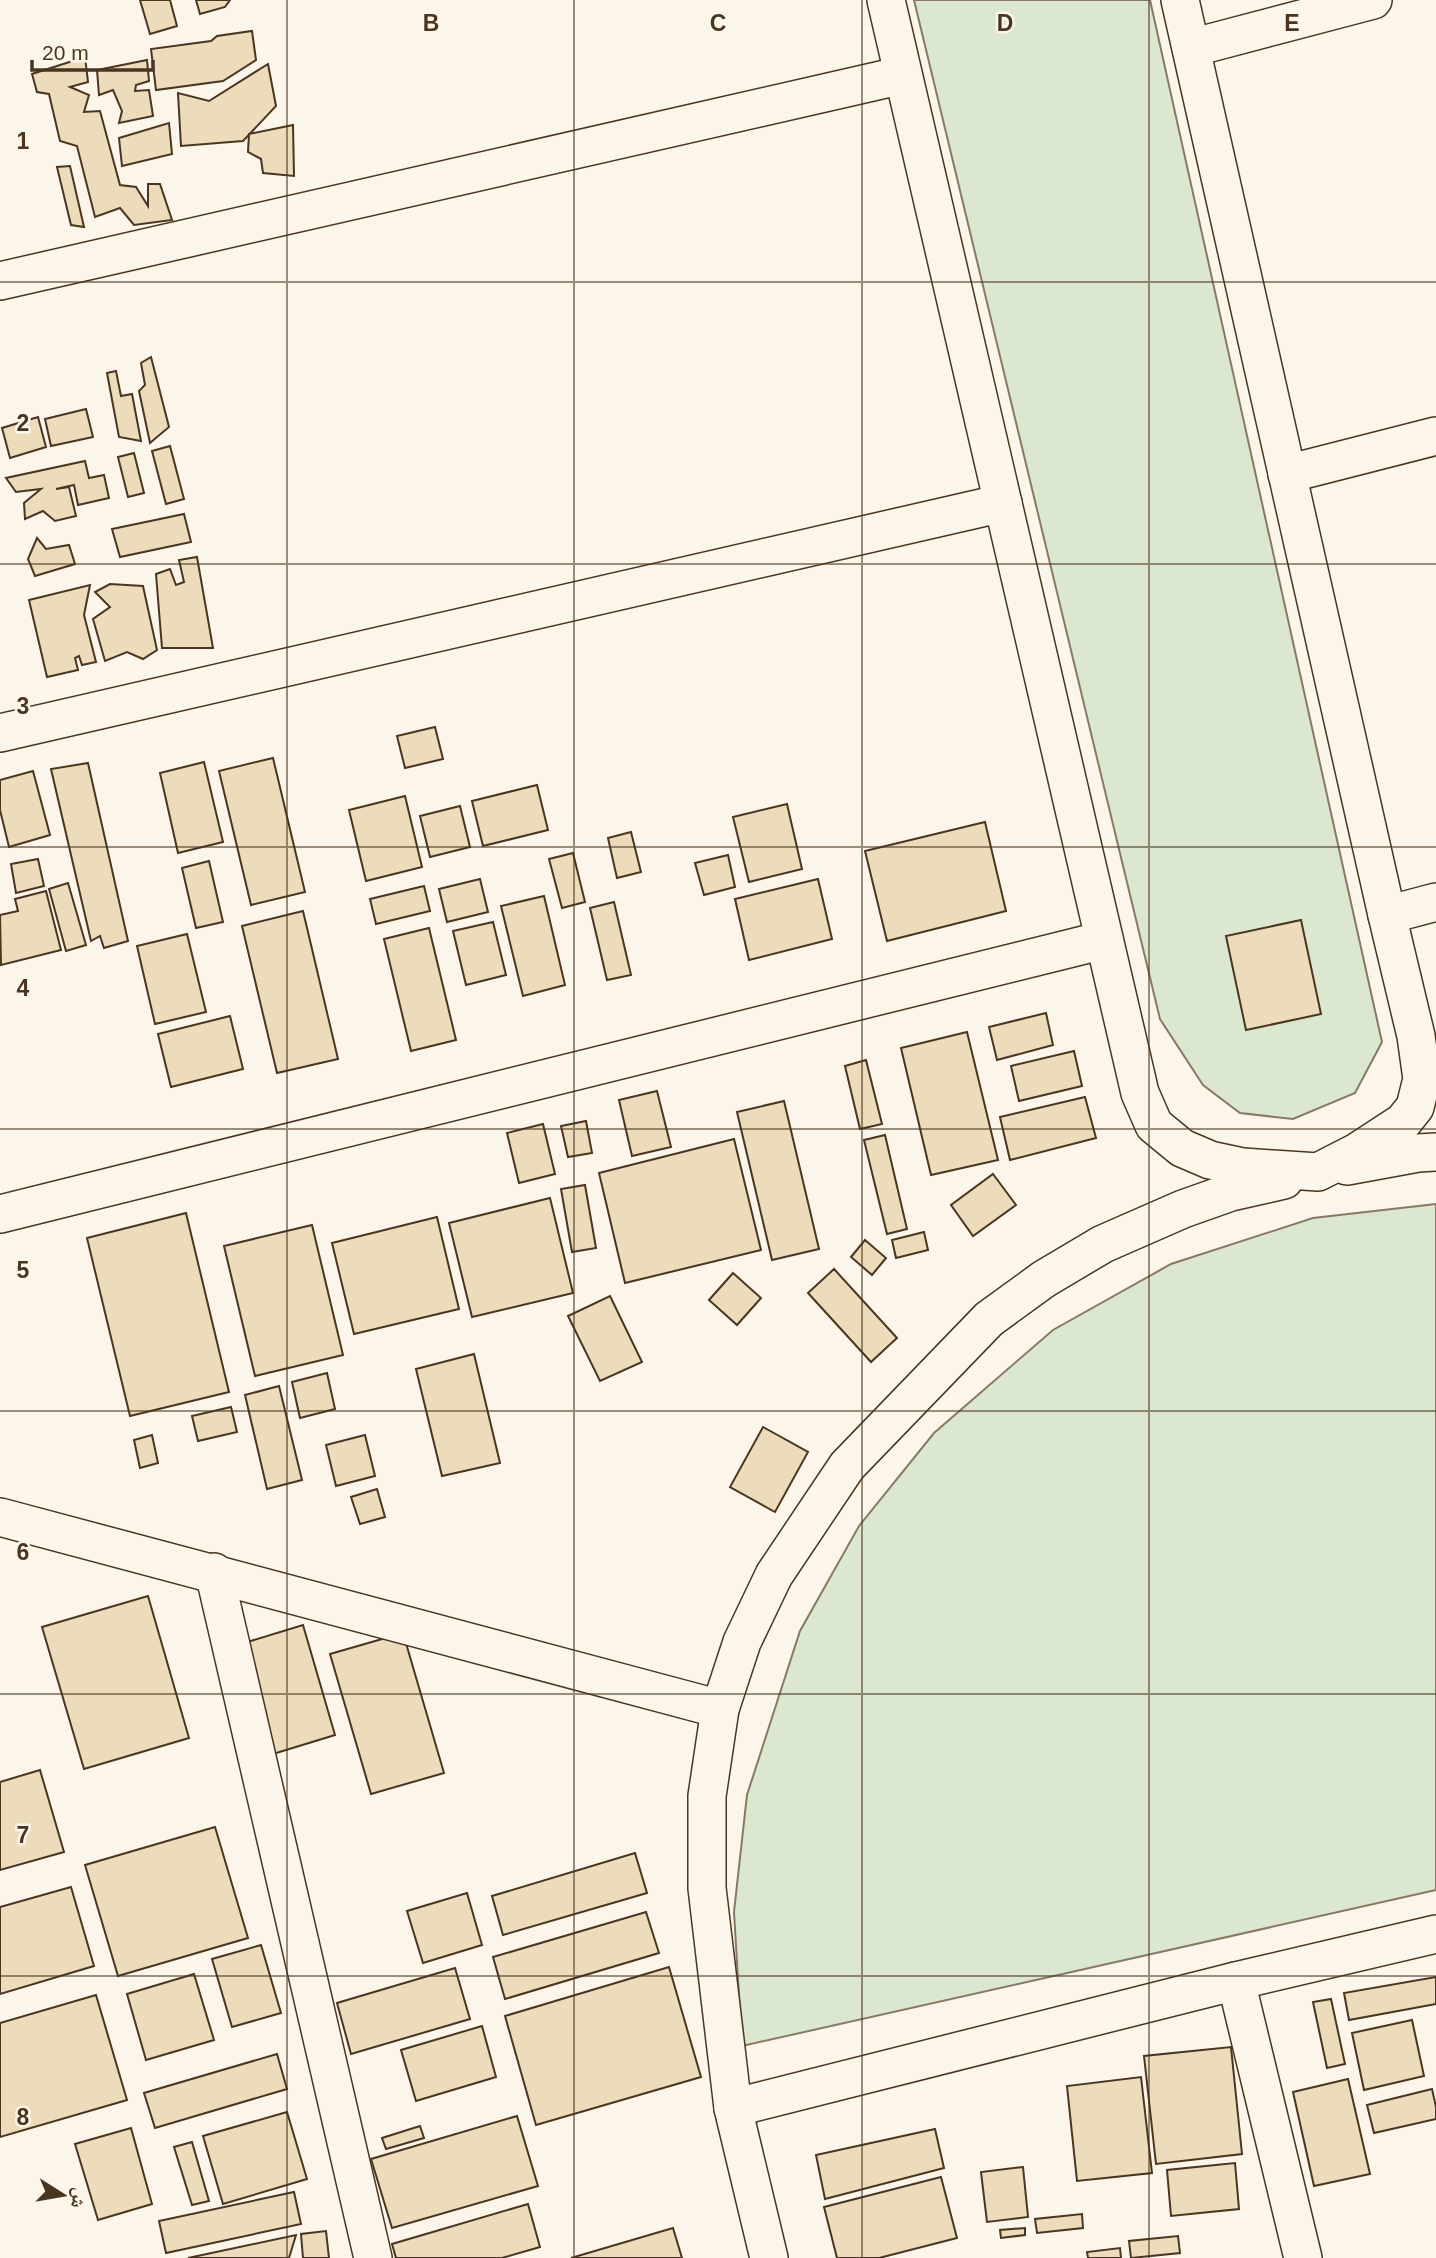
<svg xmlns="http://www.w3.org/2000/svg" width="1436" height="2258" viewBox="0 0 1436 2258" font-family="Arial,'Noto Naskh Arabic',sans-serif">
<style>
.green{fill:#dce7d0;stroke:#887966;stroke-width:2}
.building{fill:#ecdcbc;stroke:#4a3520;stroke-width:2}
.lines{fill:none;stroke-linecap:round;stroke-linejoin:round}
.street-casing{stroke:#4a3520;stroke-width:40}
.street{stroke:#fbf6e9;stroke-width:37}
.grid{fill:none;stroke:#4a3520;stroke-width:2;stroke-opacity:0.55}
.grid-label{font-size:23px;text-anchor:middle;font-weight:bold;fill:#4a3520;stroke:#fbf6e9;stroke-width:5;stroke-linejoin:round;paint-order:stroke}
</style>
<rect width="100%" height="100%" fill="#fbf6e9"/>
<g class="green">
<polygon points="914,0 1150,0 1382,1042 1355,1093 1293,1119 1240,1113 1203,1085 1160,1019"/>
<polygon points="1436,1204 1436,1890 742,2046 734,1912 747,1795 800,1631 859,1526 934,1433 1053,1330 1171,1264 1313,1218"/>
</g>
<g class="building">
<polygon points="140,0 170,0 177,26 150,34"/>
<polygon points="196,0 230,0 225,7 200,14"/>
<polygon points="252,31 256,60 223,81 156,90 151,49 211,41 217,36"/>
<polygon points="85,57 88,82 70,87 89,95 84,112 100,111 120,185 136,187 148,206 148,184 160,184 172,220 134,225 120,208 95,217 77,146 60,141 49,94 37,92 32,74"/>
<polygon points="147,60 149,81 136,85 135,91 149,90 153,116 119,123 122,111 113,90 99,95 97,70"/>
<polygon points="268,64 276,106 243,141 181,146 178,93 209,101"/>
<polygon points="169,123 172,154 122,166 119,138"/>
<polygon points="293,125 294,176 263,173 261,159 248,152 249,134"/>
<polygon points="70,166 84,227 71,225 57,167"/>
<polygon points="151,357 169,427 150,443 139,391 145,385 141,363"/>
<polygon points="116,371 121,396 132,394 141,441 119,437 107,373"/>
<polygon points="86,409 93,437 51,446 45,419"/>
<polygon points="38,417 46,447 10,458 2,428"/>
<polygon points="170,446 184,499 166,504 152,451"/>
<polygon points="134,453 144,493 128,497 118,457"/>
<polygon points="85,461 89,478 104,475 109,498 78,505 74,485 56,489 69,487 76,516 55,521 43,511 25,519 24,503 41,489 16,492 6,478"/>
<polygon points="184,514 191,542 120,557 112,529"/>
<polygon points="37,538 46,549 69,545 75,564 35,576 28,559"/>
<polygon points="197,557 213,648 162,648 156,574 170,569 176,585 184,582 179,560"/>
<polygon points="110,584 143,586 157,650 143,659 127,652 105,661 93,619 110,607 95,592"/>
<polygon points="90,585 84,615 96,662 82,665 79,656 75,658 78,670 47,677 29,600"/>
<polygon points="435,727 443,759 405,768 397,736"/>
<polygon points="273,758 305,892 251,905 219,771"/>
<polygon points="204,762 223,842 178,853 160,773"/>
<polygon points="88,763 128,941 104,948 100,936 91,941 51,769"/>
<polygon points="33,771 50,835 9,847 0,810 0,780"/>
<polygon points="537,785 548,830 483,846 472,801"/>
<polygon points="405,796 422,867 366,881 349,810"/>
<polygon points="787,804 802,869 749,882 733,817"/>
<polygon points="460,806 470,847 430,857 420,816"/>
<polygon points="985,822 1006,911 887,941 865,851"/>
<polygon points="631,832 641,872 617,878 608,838"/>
<polygon points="573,853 585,902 562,908 549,859"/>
<polygon points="728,855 735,887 704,895 695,863"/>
<polygon points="38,859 44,886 16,893 11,864"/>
<polygon points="209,861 223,922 196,928 182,868"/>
<polygon points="480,879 488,912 447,922 439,889"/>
<polygon points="818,879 832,939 749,960 735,899"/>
<polygon points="68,883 86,945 66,951 49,889"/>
<polygon points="424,886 430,911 376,924 370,899"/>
<polygon points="46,891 61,950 1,965 0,915 18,911 15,899"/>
<polygon points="544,896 565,985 523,996 501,906"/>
<polygon points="614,902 631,975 607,980 590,908"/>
<polygon points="303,911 338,1059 277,1073 242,926"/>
<polygon points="1301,920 1321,1014 1246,1030 1226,936"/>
<polygon points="493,922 506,975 466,985 453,931"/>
<polygon points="429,928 456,1040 411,1051 384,939"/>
<polygon points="187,934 206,1012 155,1024 137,946"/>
<polygon points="1046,1013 1053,1045 997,1060 989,1027"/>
<polygon points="230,1016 243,1069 171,1087 158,1034"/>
<polygon points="967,1032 998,1160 931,1175 901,1048"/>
<polygon points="1074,1051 1082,1086 1019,1101 1011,1066"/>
<polygon points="866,1060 882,1124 860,1129 845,1066"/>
<polygon points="657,1091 671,1147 632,1156 619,1100"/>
<polygon points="1085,1097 1096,1138 1010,1160 1000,1117"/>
<polygon points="784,1101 819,1249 772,1260 737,1112"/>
<polygon points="586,1121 592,1153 568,1157 561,1126"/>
<polygon points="543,1124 555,1174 519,1183 507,1133"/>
<polygon points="885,1135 907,1229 887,1234 864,1140"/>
<polygon points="734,1139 761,1250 625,1283 599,1173"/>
<polygon points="993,1174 1016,1205 973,1236 951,1205"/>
<polygon points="585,1185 596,1248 572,1252 561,1189"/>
<polygon points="550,1198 573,1293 472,1317 449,1223"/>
<polygon points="186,1213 229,1392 130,1416 87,1238"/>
<polygon points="437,1217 459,1309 354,1334 332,1243"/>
<polygon points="312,1225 343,1355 255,1376 224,1246"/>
<polygon points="924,1232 928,1250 896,1258 892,1240"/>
<polygon points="865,1240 886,1258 872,1275 851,1257"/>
<polygon points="834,1269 897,1338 871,1362 808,1293"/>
<polygon points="733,1273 761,1298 737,1325 709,1300"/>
<polygon points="610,1296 642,1362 600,1381 568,1316"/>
<polygon points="474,1354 500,1463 442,1476 416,1369"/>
<polygon points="327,1373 335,1409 300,1418 292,1382"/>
<polygon points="279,1386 302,1480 267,1489 245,1395"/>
<polygon points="231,1407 237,1432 198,1441 192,1416"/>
<polygon points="763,1427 808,1452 775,1512 730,1487"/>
<polygon points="152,1435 158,1463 140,1468 134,1440"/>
<polygon points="365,1435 375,1476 336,1486 326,1445"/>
<polygon points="377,1489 385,1517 360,1524 351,1497"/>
<polygon points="148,1596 189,1738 84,1769 42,1627"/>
<polygon points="303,1625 335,1735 273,1754 241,1644"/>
<polygon points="403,1633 444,1773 371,1794 330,1654"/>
<polygon points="40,1770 64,1852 0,1870 0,1782"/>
<polygon points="215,1827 248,1938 118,1976 85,1865"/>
<polygon points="635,1853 647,1893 503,1935 492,1896"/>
<polygon points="71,1887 94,1966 0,1994 0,1907"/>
<polygon points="467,1893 482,1945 423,1963 407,1911"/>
<polygon points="646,1912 659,1953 505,1999 493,1957"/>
<polygon points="261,1945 281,2013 232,2027 212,1959"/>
<polygon points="669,1967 701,2077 536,2125 505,2016"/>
<polygon points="455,1968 470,2019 351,2054 337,2003"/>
<polygon points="194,1974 214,2040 146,2060 127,1994"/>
<polygon points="1436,1977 1436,2004 1349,2020 1344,1993"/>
<polygon points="96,1995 127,2100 0,2137 0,2023"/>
<polygon points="1331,1999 1345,2064 1327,2068 1313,2002"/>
<polygon points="1412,2020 1424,2076 1364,2090 1352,2033"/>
<polygon points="482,2026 496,2077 416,2101 401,2050"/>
<polygon points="1231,2047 1242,2154 1156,2164 1144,2056"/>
<polygon points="277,2054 287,2089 155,2128 144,2093"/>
<polygon points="1141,2077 1152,2173 1077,2181 1067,2086"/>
<polygon points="1348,2079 1370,2174 1314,2186 1293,2092"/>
<polygon points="1432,2089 1436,2107 1436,2119 1374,2133 1367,2105"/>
<polygon points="287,2112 307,2179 223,2204 203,2136"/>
<polygon points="517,2116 538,2186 392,2228 371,2159"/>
<polygon points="420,2126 424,2138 386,2149 382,2138"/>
<polygon points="131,2128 152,2204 98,2220 75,2144"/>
<polygon points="935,2129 944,2168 825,2199 816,2155"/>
<polygon points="192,2142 209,2201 192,2205 174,2147"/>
<polygon points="1235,2163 1239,2209 1171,2216 1167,2170"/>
<polygon points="1023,2167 1028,2217 987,2222 981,2172"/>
<polygon points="941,2177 957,2238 879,2258 837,2258 824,2207"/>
<polygon points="294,2192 301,2224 166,2253 159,2221"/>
<polygon points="528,2204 540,2247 502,2258 396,2258 392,2244"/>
<polygon points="1082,2214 1083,2228 1037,2233 1035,2219"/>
<polygon points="673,2228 682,2258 571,2258"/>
<polygon points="1025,2228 1025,2235 1001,2238 1000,2230"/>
<polygon points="326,2231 329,2258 303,2258 301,2234"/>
<polygon points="296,2235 289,2258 188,2258"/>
<polygon points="1178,2236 1180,2253 1131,2258 1129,2241"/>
<polygon points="1120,2248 1121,2258 1088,2258 1087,2252"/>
</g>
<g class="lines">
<defs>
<g id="street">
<polyline points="886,0 1140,1093 1154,1125 1182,1148 1210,1160 1243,1167 1318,1172 1357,1152 1403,1122 1415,1107 1422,1079 1416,1036 1387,915 1180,0"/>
<polyline points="1191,48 1373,0"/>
<polyline points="0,281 903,75"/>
<polyline points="1287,474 1436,436"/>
<polyline points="0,733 1003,503"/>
<polyline points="1387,915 1436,902"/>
<polyline points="1347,1166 1418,1153 1436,1152"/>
<polyline points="0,1214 1104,940"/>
<polyline points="0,1517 720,1709"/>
<polyline points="214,1572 373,2258"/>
<polyline points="1236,1981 1303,2258"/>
<polyline points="733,2108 1236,1981 1436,1934"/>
<polyline points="769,2258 733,2108 707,1888 707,1796 720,1709 742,1642 774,1575 847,1466 989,1319 1044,1279 1103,1244 1183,1209 1231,1192 1284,1180"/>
</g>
</defs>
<use href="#street" class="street-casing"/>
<use href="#street" class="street"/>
</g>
<path class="grid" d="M287,0V2258M574,0V2258M862,0V2258M1149,0V2258M0,282H1436M0,564H1436M0,847H1436M0,1129H1436M0,1411H1436M0,1694H1436M0,1976H1436"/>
<g class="grid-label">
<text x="431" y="31">B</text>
<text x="718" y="31">C</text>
<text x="1005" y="31">D</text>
<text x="1292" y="31">E</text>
<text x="23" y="149">1</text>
<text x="23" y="431">2</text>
<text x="23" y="714">3</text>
<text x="23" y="996">4</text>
<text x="23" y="1278">5</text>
<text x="23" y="1560">6</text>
<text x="23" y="1843">7</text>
<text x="23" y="2125">8</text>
</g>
<g transform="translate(63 2195) rotate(101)" stroke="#fbf6e9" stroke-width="5" paint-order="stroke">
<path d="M0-5L12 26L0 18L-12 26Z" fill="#4a3520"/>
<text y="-10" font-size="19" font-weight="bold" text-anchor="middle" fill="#4a3520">ش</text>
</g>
<path d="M32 60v10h121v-10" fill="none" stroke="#4a3520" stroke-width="3.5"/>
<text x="42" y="60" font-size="21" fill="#4a3520" stroke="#fbf6e9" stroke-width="5" paint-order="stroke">20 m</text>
</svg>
